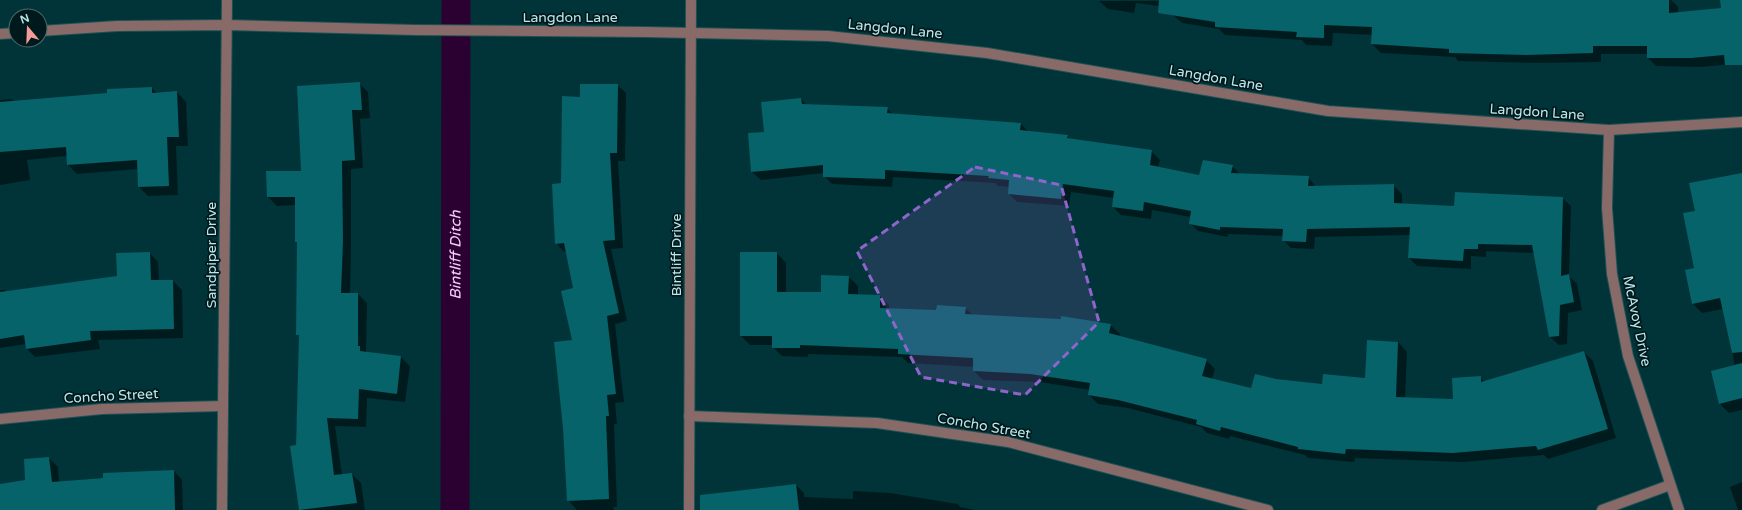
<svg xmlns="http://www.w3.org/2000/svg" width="1742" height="510" viewBox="0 0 1742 510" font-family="'Varela Round',sans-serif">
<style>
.shadow{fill:#0007}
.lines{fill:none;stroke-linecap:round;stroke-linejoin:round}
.canal{stroke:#2b0131;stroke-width:29}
.building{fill:#056369}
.minor-casing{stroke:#1e5154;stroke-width:12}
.minor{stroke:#886a68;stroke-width:10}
.marked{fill:#8f64cc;fill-opacity:0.2;stroke:#8f64cc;stroke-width:3;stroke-dasharray:8 5;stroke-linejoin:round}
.labels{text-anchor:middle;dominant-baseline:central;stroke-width:3.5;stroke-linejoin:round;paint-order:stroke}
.street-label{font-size:14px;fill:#bee7ea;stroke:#00191c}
.water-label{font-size:15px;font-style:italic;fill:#f5cdfb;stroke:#00191c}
</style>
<rect width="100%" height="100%" fill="#003438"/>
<g class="shadow">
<polygon points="1671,0 1678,7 1678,13 1722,9 1726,0 1742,0 1742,63 1701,67 1656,66 1648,58 1648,54 1601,54 1601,62 1537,63 1458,61 1455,57 1381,53 1372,44 1373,35 1333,33 1332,46 1306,45 1302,40 1225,35 1219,29 1182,23 1173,15 1174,8 1136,3 1134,13 1108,9 1099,1"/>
<polygon points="359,83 368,92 370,118 360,119 363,168 351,169 351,251 350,294 358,294 367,303 366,353 401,357 410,366 405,402 367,398 366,427 335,426 342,475 352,474 361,483 365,510 300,510 291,446 296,446 300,336 297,334 298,243 296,241 296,205 277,206 268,197 302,172"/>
<polygon points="617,85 626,93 625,161 618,161 623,248 611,249 627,321 615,324 624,402 615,403 617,424 614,424 617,507 613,507 614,510 577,510 568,500 574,289 567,251 564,252 556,243 562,184 581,98"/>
<polygon points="152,88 157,93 177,92 186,102 188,146 176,146 178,195 148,196 139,187 138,169 77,174 68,165 67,156 27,160 30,180 0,185 0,100 11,99 15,102 108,94"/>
<polygon points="801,99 807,105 887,108 894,115 1021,124 1029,132 1067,136 1072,140 1151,151 1160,160 1158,167 1200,176 1232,166 1241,175 1308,177 1316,187 1393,185 1402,194 1402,204 1455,207 1562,198 1571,206 1569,276 1577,284 1582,310 1568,313 1567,344 1559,345 1550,337 1534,253 1486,251 1486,257 1471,256 1471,269 1417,266 1409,258 1410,235 1315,237 1314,249 1291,248 1283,240 1283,236 1228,234 1228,237 1198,231 1190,223 1191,217 1152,210 1151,219 1121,215 1113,207 1114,198 1071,192 1069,206 1017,202 1009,194 1010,187 998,186 995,183 893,177 892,187 832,184 824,176 824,173 761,180 752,172 765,133"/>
<polygon points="1742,174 1742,410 1729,413 1720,404 1735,366 1723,309 1702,313 1693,304 1696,212"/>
<polygon points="150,253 158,262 159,281 173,281 182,290 183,338 98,340 100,349 35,357 27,349 26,344 0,348 0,290 5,290 7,292 118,277"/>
<polygon points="777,253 786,263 786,293 822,293 849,277 858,286 858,295 880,296 889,305 889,309 937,311 965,308 973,315 1110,325 1120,334 1119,337 1206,360 1215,369 1212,379 1252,390 1276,380 1323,386 1366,379 1398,342 1407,352 1405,398 1455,400 1480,377 1485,382 1584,352 1593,361 1616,438 1548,459 1544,455 1463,462 1355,458 1354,462 1308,458 1305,455 1230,436 1229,439 1207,433 1201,427 1128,408 1098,404 1089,395 1090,390 1040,382 983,380 974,371 974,367 908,363 902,357 808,354 808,357 782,356 773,347 773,345 750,345 741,336"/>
<polygon points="49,458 58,467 59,482 174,471 182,480 183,510 0,510 0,485 26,481"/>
<polygon points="1742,482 1742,510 1738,510 1730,487"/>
<polygon points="796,485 804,493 804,497 853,499 853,491 890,493 958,504 960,507 975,510 728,510"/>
</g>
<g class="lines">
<path class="canal" id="s1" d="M455,510L456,0"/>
</g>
<g class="building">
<polygon points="1159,0 1669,0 1669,13 1721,8 1720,0 1742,0 1742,65 1725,65 1724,55 1691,58 1647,58 1647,46 1593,46 1593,53 1527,55 1449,53 1449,49 1371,44 1372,27 1324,25 1324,38 1296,37 1297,32 1215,27 1215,22 1158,13"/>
<polygon points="360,82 362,110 352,110 355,160 342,161 343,241 341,293 358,293 358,346 360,346 360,351 401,356 397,394 359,389 358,419 327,418 334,475 352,473 357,503 299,510 290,446 296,445 299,335 296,335 297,242 295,242 295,197 267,197 266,171 301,171 297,86"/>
<polygon points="580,84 618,84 617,153 610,153 615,240 603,241 619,313 607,316 616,394 607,395 609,416 606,416 609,499 567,501 563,428 554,342 572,340 561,291 573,288 564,243 555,244 552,184 561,183 562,96 580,97"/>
<polygon points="152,87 152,93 177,91 179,137 167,137 169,186 138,187 137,160 67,165 66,147 0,152 0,102 107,93 107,89"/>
<polygon points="801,98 802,104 888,107 887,113 1021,123 1020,130 1068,135 1067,138 1152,150 1150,165 1199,175 1203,160 1233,165 1231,173 1309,176 1308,186 1394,184 1394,203 1454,206 1455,192 1563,197 1561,276 1569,274 1574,302 1560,305 1559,336 1549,337 1532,245 1478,244 1478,249 1464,249 1463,261 1408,258 1410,227 1307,229 1306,242 1282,241 1283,229 1220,227 1220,230 1189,224 1191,211 1144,202 1143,211 1112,207 1114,191 1063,184 1061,199 1008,194 1009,180 988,178 989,176 885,170 885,179 823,177 823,165 751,172 748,133 764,132 761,102"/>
<polygon points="1742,173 1742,352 1732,353 1720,298 1692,304 1685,270 1694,268 1683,213 1695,211 1689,183"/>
<polygon points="150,252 151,280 173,280 174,329 90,331 91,340 26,349 24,335 0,339 0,292 117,276 116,253"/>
<polygon points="740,252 777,252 777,292 821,292 821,275 849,276 848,294 880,295 880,308 936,310 937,305 966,307 965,314 1061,319 1061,316 1111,324 1109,333 1207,359 1202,376 1251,388 1255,374 1276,379 1322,384 1323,374 1365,378 1367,340 1398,342 1396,397 1453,399 1452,378 1481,376 1481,382 1584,351 1608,429 1538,450 1536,446 1453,453 1346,449 1345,454 1298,449 1298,447 1221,427 1220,431 1196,424 1197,420 1118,400 1088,395 1090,383 1030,374 973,371 973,358 898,354 898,349 800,345 800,348 772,348 772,336 740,336"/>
<polygon points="1742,363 1742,398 1719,404 1711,371"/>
<polygon points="49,457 52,482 103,478 103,473 174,470 175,510 0,510 0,484 25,480 24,459"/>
<polygon points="796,484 799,510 700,510 700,495"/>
</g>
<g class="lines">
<defs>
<g id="minor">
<polyline points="40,31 117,26 227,25 415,30 645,32 828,36 987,53 1328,111 1609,130 1742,122"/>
<polyline points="0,34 16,33"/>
<polyline points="1609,130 1607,208 1612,274 1628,356 1679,510"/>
<polyline points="689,416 877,423 1008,442 1268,510"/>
<polyline points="0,419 102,409 223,406"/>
<polyline points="222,510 227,0"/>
<polyline points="689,510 691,0"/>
<polyline points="1602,510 1670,485"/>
</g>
</defs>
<use href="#minor" class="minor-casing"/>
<use href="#minor" class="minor"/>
</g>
<path class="marked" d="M975,167L1061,185L1099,322L1025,395L921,377L857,251Z"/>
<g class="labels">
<g class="street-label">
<text x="570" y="17">Langdon Lane</text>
<text transform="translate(895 29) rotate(6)">Langdon Lane</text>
<text transform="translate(1216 78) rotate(10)">Langdon Lane</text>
<text transform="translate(1537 112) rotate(4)">Langdon Lane</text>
<text transform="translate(211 255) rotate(-90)">Sandpiper Drive</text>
<text transform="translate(676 255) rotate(-90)">Bintliff Drive</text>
<text transform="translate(1637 321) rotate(78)">McAvoy Drive</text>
<text transform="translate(111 396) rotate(-3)">Concho Street</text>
<text transform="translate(984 426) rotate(10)">Concho Street</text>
</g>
<g class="water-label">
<text stroke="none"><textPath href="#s1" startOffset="255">Bintliff Ditch</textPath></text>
</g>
</g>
<g transform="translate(28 28) rotate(341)"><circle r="19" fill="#00191c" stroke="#4c6b6e"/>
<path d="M0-3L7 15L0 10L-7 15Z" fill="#f59b98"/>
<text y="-6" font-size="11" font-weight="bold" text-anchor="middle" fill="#bee7ea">N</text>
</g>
</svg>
